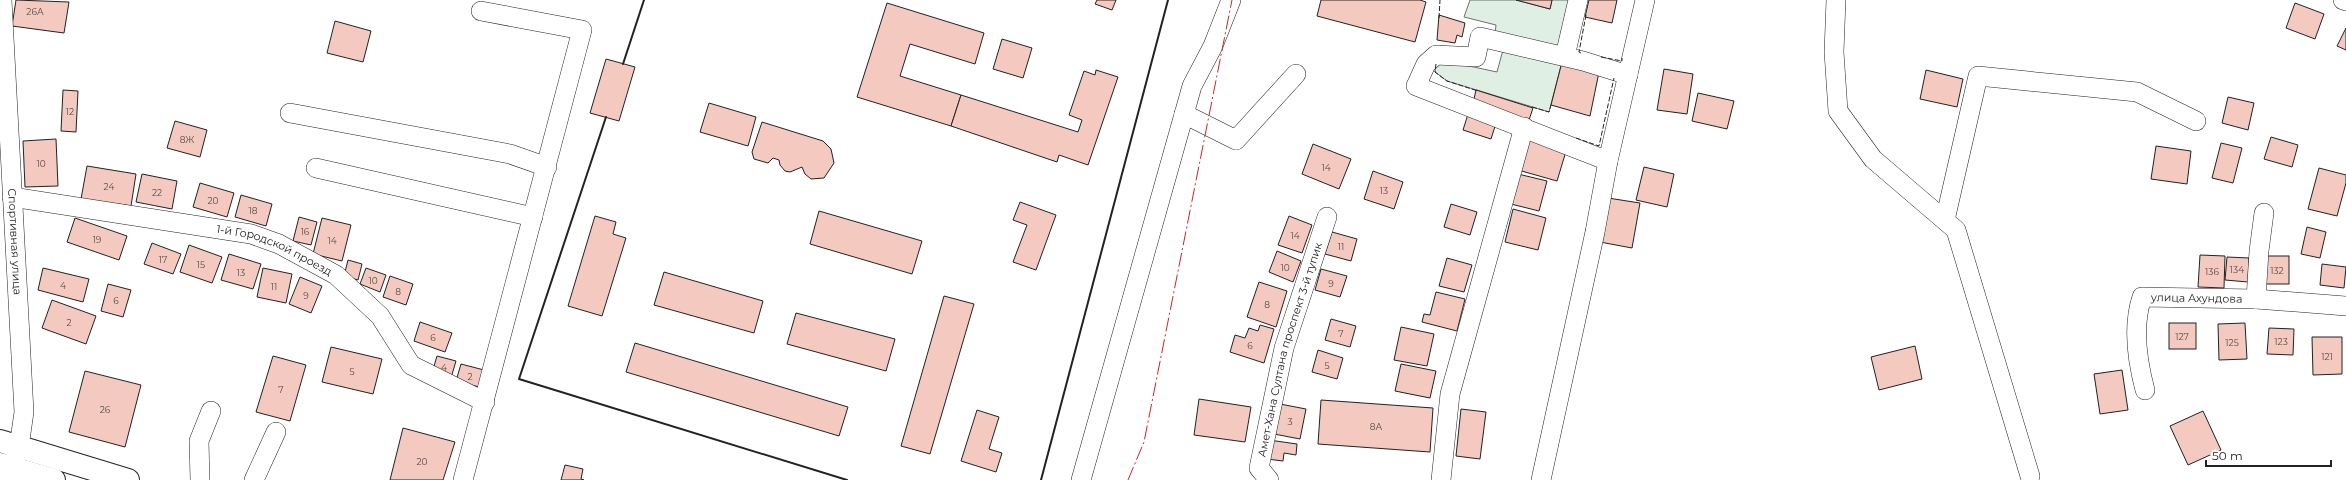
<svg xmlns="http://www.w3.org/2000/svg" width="2346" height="480" viewBox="0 0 2346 480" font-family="Montserrat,sans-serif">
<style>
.green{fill:#e0efe3;stroke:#6f6f6f}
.building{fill:#f3c9c0;stroke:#222}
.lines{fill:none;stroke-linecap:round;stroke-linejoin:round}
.minor-casing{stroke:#222;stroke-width:20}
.major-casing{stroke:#222;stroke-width:24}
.minor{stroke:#fff;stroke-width:19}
.major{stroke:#fff;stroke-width:22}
.fence{stroke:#222;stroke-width:1;stroke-dasharray:5 2;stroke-linecap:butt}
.wall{stroke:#222;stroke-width:2}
.power{stroke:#c62828;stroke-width:1;stroke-dasharray:14 3 2 3;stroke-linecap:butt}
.labels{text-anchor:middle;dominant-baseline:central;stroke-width:3;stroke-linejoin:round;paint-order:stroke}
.number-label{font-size:9px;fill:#564c4a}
.street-label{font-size:11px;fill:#222;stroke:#fff}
</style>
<rect width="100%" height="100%" fill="#fff"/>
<g class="green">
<polygon points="1470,0 1516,0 1550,9 1552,0 1572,0 1560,47 1495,34 1496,25 1464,17"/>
<polygon points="1503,50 1562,62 1549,112 1447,81 1435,72 1436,59 1497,72"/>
</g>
<g class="building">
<polygon points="16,0 69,2 64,33 12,26"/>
<polygon points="1097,0 1116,0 1112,10 1095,4"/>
<polygon points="1321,0 1420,0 1426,2 1415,42 1317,16"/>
<polygon points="1516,0 1552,0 1550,9"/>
<polygon points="1589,0 1617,0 1612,23 1585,17"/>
<polygon points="887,3 984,33 975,64 910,44 900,76 961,95 951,126 857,97"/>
<polygon points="2295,3 2324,14 2315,39 2286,28"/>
<polygon points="1439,15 1465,23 1462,37 1457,35 1455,43 1437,40"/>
<polygon points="335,21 371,31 363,62 327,53"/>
<polygon points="2346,28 2346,50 2337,46"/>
<polygon points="1002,39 1032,48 1023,78 993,69"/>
<polygon points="606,59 635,67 619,121 590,113"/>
<polygon points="1562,62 1599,72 1590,116 1551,105"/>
<polygon points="1664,69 1693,74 1687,114 1657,110"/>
<polygon points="1096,70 1118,77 1088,165 1059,155 1057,162 951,126 961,95 1078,132 1082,120 1069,115 1084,71 1095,75"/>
<polygon points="1926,70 1963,79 1957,107 1920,99"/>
<polygon points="63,90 78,91 76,132 61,131"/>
<polygon points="1476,90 1533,108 1528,123 1474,99"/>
<polygon points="1698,93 1734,101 1727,129 1692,121"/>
<polygon points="2228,97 2254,103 2248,130 2222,123"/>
<polygon points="709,103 756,117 748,146 700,132"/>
<polygon points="1469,111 1497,120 1491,139 1463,130"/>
<polygon points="175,121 207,130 200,157 167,148"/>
<polygon points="762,122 823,141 831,149 834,163 824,178 811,179 805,174 802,167 790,172 785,171 780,165 779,160 773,158 768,163 754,159 752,152"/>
<polygon points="1528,137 1567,148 1557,181 1518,170"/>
<polygon points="2271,137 2298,145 2292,167 2264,159"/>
<polygon points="56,139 58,186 25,187 23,141"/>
<polygon points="2221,143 2242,148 2233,183 2212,178"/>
<polygon points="1313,144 1351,159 1339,189 1302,174"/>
<polygon points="2156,146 2191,151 2187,184 2151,179"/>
<polygon points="87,166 136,174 131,206 81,199"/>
<polygon points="1644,167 1674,174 1667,207 1636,200"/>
<polygon points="2319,168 2346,175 2346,183 2337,216 2308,209"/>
<polygon points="1373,171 1403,182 1394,209 1364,199"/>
<polygon points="142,174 177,181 172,209 136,202"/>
<polygon points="1518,174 1547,181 1539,211 1511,204"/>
<polygon points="200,183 234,193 227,217 193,207"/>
<polygon points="241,195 272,204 266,226 235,217"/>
<polygon points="1608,198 1640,203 1632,248 1600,242"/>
<polygon points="1020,202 1056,215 1036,270 1013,262 1027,225 1013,220"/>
<polygon points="1451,204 1477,212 1470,235 1444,227"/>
<polygon points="1513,209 1546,218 1538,250 1505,242"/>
<polygon points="819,211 922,241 912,274 810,244"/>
<polygon points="595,216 616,222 613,234 626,238 602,316 568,306"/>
<polygon points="1289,216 1312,225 1302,253 1278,245"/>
<polygon points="299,217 317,222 311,245 293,241"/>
<polygon points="75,218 127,236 119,260 67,242"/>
<polygon points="322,218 351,225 342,261 313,254"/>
<polygon points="2307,227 2326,232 2320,258 2301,254"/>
<polygon points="1332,232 1357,239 1351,261 1325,254"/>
<polygon points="152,243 181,254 173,274 144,264"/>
<polygon points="189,245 222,257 212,283 180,272"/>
<polygon points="1277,251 1301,261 1293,282 1269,272"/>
<polygon points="229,254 261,264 253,289 221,280"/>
<polygon points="2200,255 2225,256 2224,288 2198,287"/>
<rect x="2266" y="256" width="23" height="28"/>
<polygon points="2227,257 2249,258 2248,282 2225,280"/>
<polygon points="1447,258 1472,265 1464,292 1439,286"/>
<polygon points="348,260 362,264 358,280 344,276"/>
<polygon points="2322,264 2346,267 2344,288 2320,285"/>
<polygon points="43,268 89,279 83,302 38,290"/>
<polygon points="263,268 292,274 286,303 257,297"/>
<polygon points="366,268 386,275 380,292 360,284"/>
<polygon points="1321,269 1347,276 1340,297 1315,290"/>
<polygon points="664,272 763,301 754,333 654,305"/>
<polygon points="390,276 413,284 406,305 383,297"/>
<polygon points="300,277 322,286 311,313 289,304"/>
<polygon points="1259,282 1287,291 1276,327 1247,317"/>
<polygon points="108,284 131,290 123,317 101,311"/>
<polygon points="1436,292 1465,299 1457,331 1422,322 1424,314 1430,315"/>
<polygon points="944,296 974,304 930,454 901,446"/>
<polygon points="52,300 96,316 86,344 42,328"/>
<polygon points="796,313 895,339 886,371 787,344"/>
<polygon points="1331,319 1356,326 1350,347 1325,340"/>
<polygon points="420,322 452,333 445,352 414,341"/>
<rect x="2169" y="323" width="27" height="26"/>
<polygon points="2245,323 2247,359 2219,360 2218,324"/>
<polygon points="1260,325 1274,329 1264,363 1230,352 1235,335 1245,338 1249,328 1258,331"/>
<polygon points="1401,327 1434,334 1427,366 1394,360"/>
<polygon points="2269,328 2294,329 2293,355 2267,354"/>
<polygon points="2312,337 2342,337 2342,374 2313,375"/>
<polygon points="635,343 848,407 839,436 626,372"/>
<polygon points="1915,346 1922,379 1879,390 1871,357"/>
<polygon points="331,347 382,359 373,394 322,382"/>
<polygon points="1318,350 1343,358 1337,379 1312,372"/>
<polygon points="273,356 306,365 290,421 256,412"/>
<polygon points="437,356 456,361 451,378 432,373"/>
<polygon points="461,364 484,370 479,387 456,381"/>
<polygon points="1401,364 1436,371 1430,398 1395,391"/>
<polygon points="2122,370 2128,410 2100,414 2094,374"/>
<polygon points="85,371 141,385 125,447 69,432"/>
<polygon points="1199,399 1251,407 1245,442 1194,435"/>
<polygon points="1321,400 1433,408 1430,452 1318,444"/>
<polygon points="1280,404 1306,409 1300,439 1274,434"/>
<polygon points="1461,409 1486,412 1480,459 1456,456"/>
<polygon points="977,410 999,417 989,449 1002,453 996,472 961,461"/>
<polygon points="2203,411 2221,450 2188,465 2170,426"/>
<polygon points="403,428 455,442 443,480 390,480"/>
<polygon points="1269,440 1297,444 1296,455 1284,453 1283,461 1267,459"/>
<polygon points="565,465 583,469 581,479 584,480 561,480"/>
</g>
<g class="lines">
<defs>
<g id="minor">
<path id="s1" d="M2,0L24,412L19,447L7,480"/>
<polyline points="1836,0 1834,52 1838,111 1873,159 1956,230 2030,476"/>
<polyline points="2343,0 2346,1"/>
<polyline points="1565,56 1578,0"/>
<polyline points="290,113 510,154 547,167"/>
<polyline points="1184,114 1236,140 1296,74"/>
<polyline points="1608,161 1416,86 1426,64 1436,55 1476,57 1480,37 1583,61 1628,75"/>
<polyline points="316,168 533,217"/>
<path id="s2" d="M12,197L251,234L279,244L336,275L380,316L411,365L485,402"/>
<polyline points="1945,220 1978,76 2137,92 2196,121"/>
<polyline points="2256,299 2259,251 2264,213"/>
<path id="s3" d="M2145,390C2137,360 2132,327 2142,297L2256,299L2346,306"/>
<polyline points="200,480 199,441 211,411"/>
<polyline points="254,480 276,432"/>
<polyline points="463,480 582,30 481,11"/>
<polyline points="1081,480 1192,86 1213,46 1231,0"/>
<path id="s4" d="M1269,480L1259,468L1284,348L1327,217"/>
<polyline points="1441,480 1450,394 1524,127"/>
<polyline points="1541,480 1595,232 1608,161 1645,0"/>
</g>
<g id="major">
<polyline points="0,441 128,480"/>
<polyline points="0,464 54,480"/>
</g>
</defs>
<use href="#minor" class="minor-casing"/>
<use href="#major" class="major-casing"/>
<use href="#minor" class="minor"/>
<use href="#major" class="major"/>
<g class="fence">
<polyline points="1439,18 1440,0"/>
<polyline points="1581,53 1579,52 1586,15"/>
<polyline points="1601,57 1622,61 1622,58"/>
<polyline points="1436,64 1435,72 1447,81 1478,91"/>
<polyline points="1532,107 1549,112 1551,105"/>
<polyline points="1576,138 1599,146 1614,78"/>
</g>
<g class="wall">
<polyline points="623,64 644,0"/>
<polyline points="606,117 519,379 847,480"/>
<polyline points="1041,480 1168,0"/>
</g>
<polyline class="power" points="1128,480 1144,442 1232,0"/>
</g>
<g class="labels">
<g class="number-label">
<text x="35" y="11">26А</text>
<text x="70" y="111">12</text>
<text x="187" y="139">8Ж</text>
<text x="41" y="163">10</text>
<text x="1326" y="167">14</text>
<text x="109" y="186">24</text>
<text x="1384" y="190">13</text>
<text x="157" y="192">22</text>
<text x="213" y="200">20</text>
<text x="253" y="210">18</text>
<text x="305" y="231">16</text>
<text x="1295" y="235">14</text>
<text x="97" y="239">19</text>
<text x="332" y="240">14</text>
<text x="1341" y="246">11</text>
<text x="163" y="259">17</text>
<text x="201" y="264">15</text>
<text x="1285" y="267">10</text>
<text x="2237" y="269">134</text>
<text x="2277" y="270">132</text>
<text x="2212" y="271">136</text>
<text x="241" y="272">13</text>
<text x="373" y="280">10</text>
<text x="1331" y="283">9</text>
<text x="63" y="285">4</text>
<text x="274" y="286">11</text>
<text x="398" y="291">8</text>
<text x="306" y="295">9</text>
<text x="116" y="300">6</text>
<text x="1267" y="304">8</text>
<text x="69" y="322">2</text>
<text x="1341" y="333">7</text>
<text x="2182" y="336">127</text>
<text x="433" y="337">6</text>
<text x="2281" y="341">123</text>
<text x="2232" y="342">125</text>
<text x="1250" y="345">6</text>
<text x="2327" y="356">121</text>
<text x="1327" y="365">5</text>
<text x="444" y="367">4</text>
<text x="352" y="371">5</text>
<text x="470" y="376">2</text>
<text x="281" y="389">7</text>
<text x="105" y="409">26</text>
<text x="1290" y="421">3</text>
<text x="1376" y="426">8А</text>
<text x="422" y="461">20</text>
</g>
<g class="street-label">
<text stroke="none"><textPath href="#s1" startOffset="242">Спортивная улица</textPath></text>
<text stroke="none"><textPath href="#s2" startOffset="269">1-й Городской проезд</textPath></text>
<text stroke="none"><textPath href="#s3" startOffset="149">улица Ахундова</textPath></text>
<text stroke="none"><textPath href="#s4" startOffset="138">Амет-Хана Султана проспект 3-й тупик</textPath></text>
</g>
</g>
<path d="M2206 460v6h125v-6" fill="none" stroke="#222222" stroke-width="2"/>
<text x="2212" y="460" font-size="12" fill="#222222" stroke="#ffffff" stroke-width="3" paint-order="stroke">50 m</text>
</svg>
